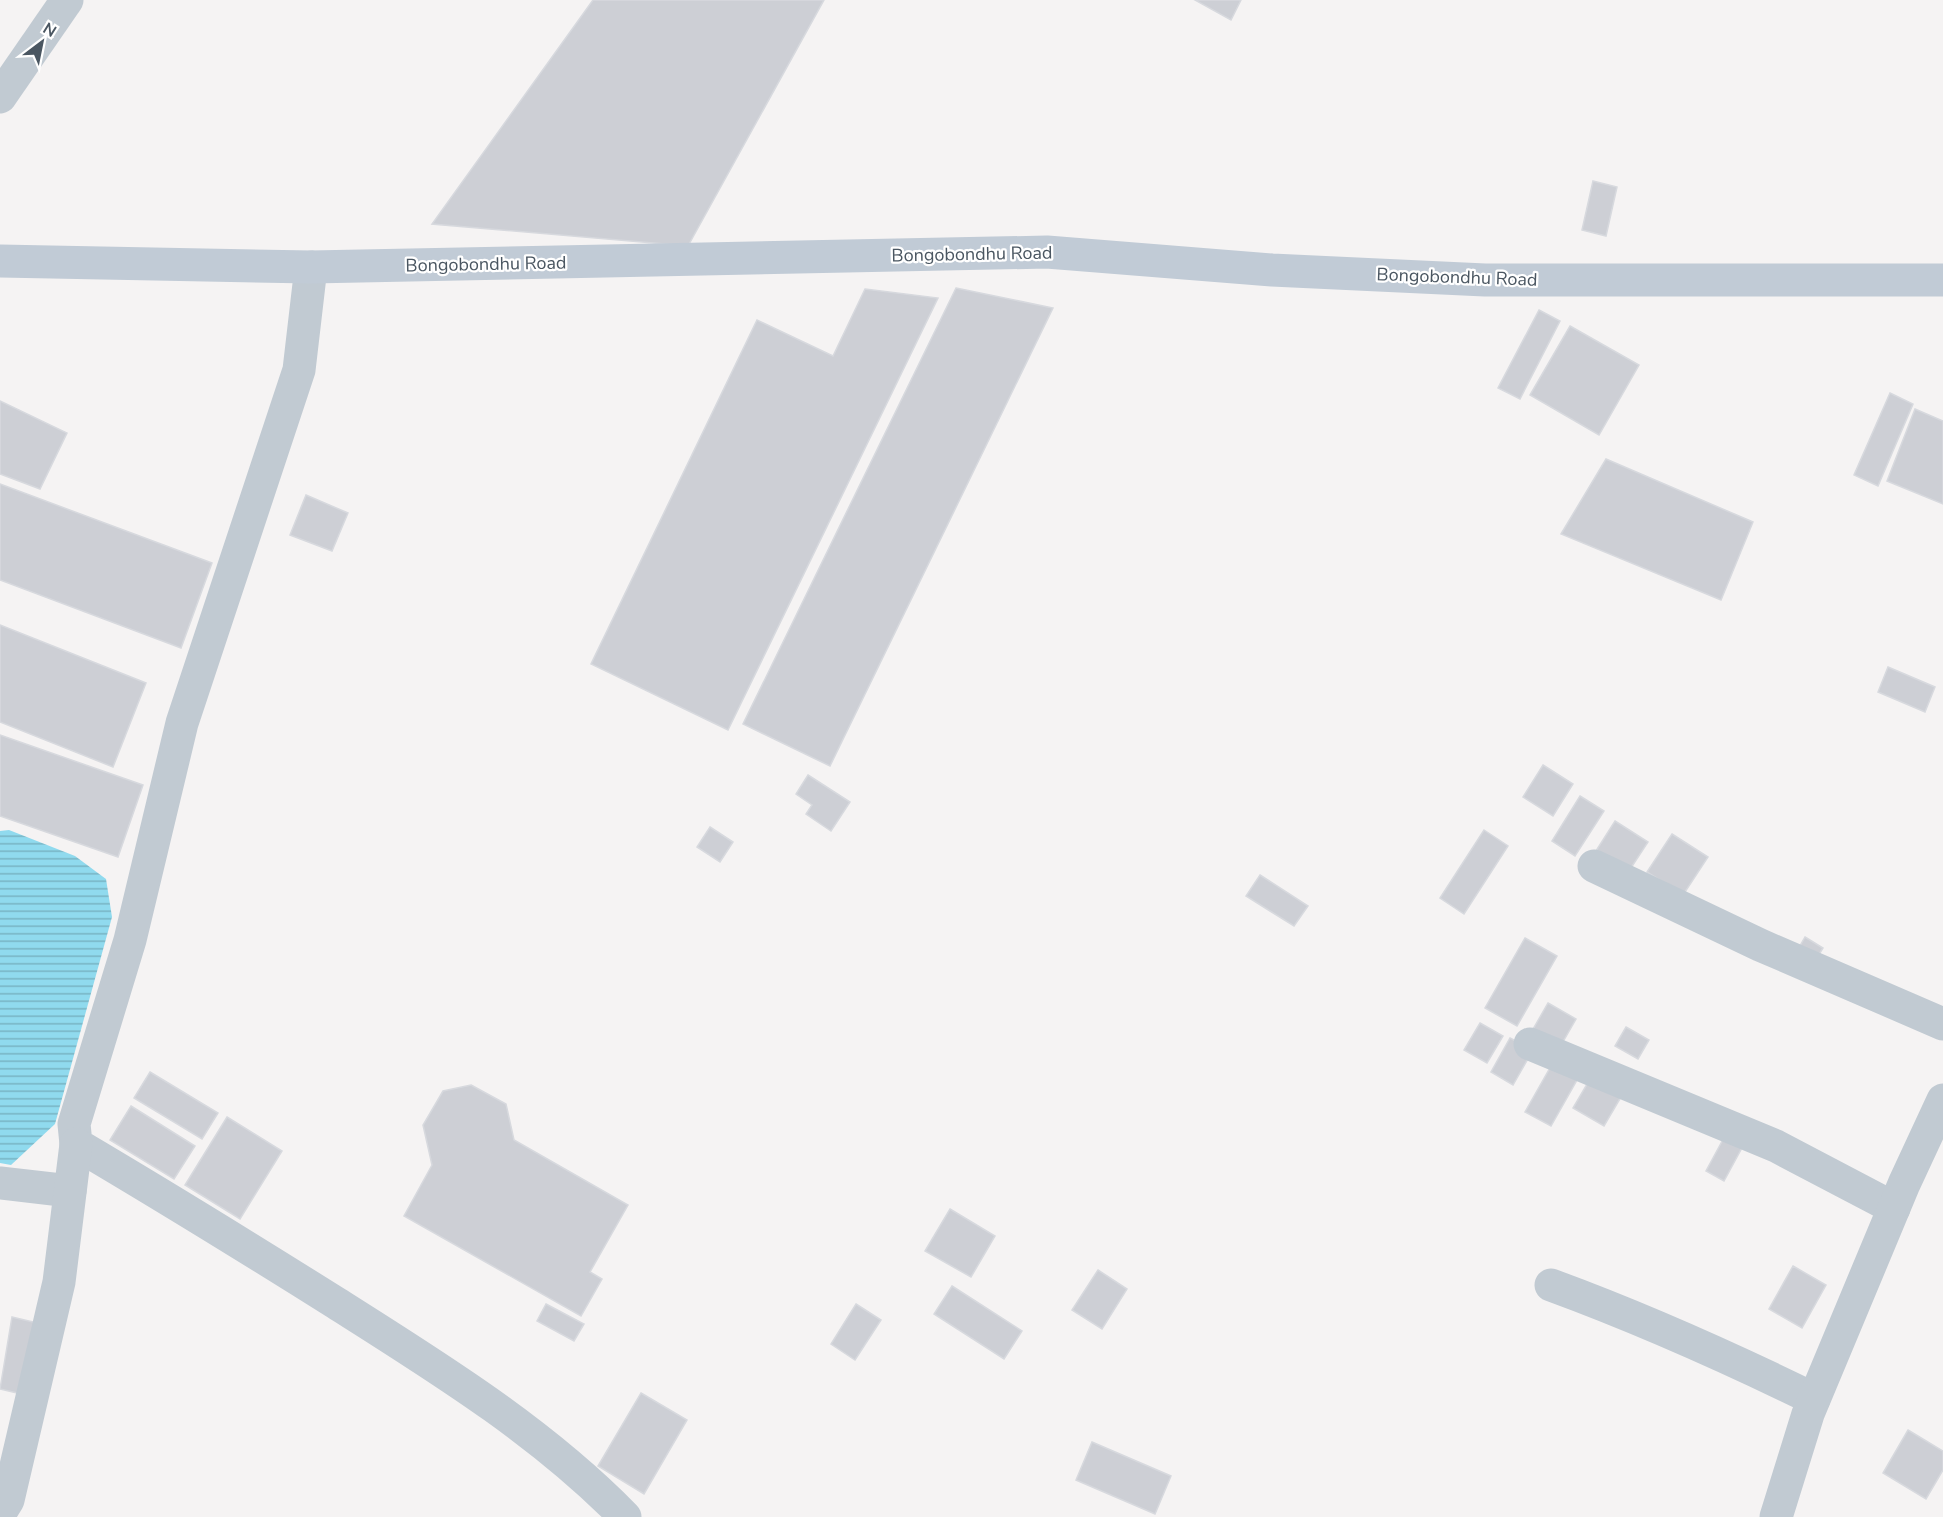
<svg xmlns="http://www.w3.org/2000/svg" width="1943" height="1517" viewBox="0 0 1943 1517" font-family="'Nunito Sans',sans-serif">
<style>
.water{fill:url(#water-rules)}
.building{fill:#cdcfd5;stroke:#d7d9de;stroke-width:1.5}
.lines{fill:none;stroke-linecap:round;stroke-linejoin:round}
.street{stroke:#c1cad2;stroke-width:33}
.secondary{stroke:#c1cbd6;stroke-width:33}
.labels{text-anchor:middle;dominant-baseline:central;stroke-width:4.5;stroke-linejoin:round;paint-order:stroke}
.street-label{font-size:18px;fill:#4a5661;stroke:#fff}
</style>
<defs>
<pattern id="water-rules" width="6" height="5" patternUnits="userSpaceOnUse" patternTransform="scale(1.5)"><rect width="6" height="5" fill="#90daee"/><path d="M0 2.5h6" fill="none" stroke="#78b4c4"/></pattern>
</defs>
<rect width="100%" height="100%" fill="#f5f3f3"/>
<polygon class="water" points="9,830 75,856 106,879 112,917 55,1124 11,1165 0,1163 0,831"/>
<g class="building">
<polygon points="593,0 824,0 688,246 432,224"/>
<polygon points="1195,0 1241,0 1231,20"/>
<polygon points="1593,181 1617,187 1606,236 1582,230"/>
<polygon points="956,288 1053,308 830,766 743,724"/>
<polygon points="865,289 938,298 728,730 591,664 757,320 833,356"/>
<polygon points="1539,310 1560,321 1520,399 1498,388"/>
<polygon points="1570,326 1639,365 1599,435 1530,395"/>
<polygon points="1890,393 1913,404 1878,486 1854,475"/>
<polygon points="0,401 67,433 40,489 0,474"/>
<polygon points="1915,409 1943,421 1943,504 1887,481"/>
<polygon points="1606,459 1753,522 1721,600 1561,534"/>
<polygon points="0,484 212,563 181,648 0,580"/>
<polygon points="306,495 348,513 332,551 290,535"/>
<polygon points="0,625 146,683 113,767 0,722"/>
<polygon points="1888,667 1935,687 1925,712 1878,692"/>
<polygon points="0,735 143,785 118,857 0,816"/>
<polygon points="1543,765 1573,784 1553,816 1523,797"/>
<polygon points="808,775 850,802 831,831 806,814 812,805 796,794"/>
<polygon points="1580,796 1604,811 1575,856 1552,841"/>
<polygon points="1615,821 1648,842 1627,874 1594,854"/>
<polygon points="710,827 733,842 720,862 697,847"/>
<polygon points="1484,830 1508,846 1464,914 1440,898"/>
<polygon points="1672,834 1708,857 1683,895 1647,872"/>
<polygon points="1260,875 1308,906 1294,926 1246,896"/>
<polygon points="1805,937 1823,948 1815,961 1797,951"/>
<polygon points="1525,938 1557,956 1517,1026 1485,1008"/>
<polygon points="1548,1003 1576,1019 1560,1047 1532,1031"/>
<polygon points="1480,1023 1503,1036 1487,1063 1464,1050"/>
<polygon points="1626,1027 1649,1040 1638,1059 1615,1046"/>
<polygon points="1510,1038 1533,1050 1513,1085 1491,1072"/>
<polygon points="1555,1059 1581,1073 1551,1126 1525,1112"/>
<polygon points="150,1072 218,1113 202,1139 134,1098"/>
<polygon points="1590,1079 1621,1097 1604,1126 1573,1108"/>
<polygon points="471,1085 506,1104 514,1140 628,1205 590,1272 602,1279 581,1316 404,1216 432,1165 423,1125 443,1091"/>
<polygon points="131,1106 195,1146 174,1179 110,1140"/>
<polygon points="227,1117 282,1151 240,1219 185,1185"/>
<polygon points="1726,1134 1744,1144 1724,1181 1706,1171"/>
<polygon points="950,1209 995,1236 971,1277 925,1251"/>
<polygon points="1793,1266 1826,1285 1802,1328 1769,1309"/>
<polygon points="1098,1270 1127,1289 1102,1329 1072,1310"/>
<polygon points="952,1286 1022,1331 1004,1359 934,1314"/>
<polygon points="546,1304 584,1324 574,1341 537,1321"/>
<polygon points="856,1304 881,1320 855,1360 831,1344"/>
<polygon points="12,1317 46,1325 30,1396 0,1389"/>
<polygon points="641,1393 687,1420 644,1494 598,1466"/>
<polygon points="1908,1430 1943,1451 1943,1470 1926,1499 1883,1473"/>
<polygon points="1092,1442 1171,1476 1155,1514 1076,1480"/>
</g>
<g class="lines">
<g class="street">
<polyline points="0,97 67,0"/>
<path d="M311,267L299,370L182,723L130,940L74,1124L76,1144C164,1196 250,1249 336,1303C437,1367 541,1431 625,1517"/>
<polyline points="1594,866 1760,945 1943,1024"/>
<polyline points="1530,1044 1776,1146 1894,1208"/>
<polyline points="0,1183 70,1191"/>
<path d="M1551,1285C1641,1318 1728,1357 1814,1399"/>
<polyline points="0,1513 8,1500 59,1282 76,1144"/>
<polyline points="1776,1517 1808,1414 1904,1184 1943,1100"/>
</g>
<polyline class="secondary" points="0,261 311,267 1047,252 1272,270 1485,280 1943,280"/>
</g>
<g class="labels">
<g class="street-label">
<text transform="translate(972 254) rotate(-1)">Bongobondhu Road</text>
<text transform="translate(486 264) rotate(-1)">Bongobondhu Road</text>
<text transform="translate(1457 277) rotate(2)">Bongobondhu Road</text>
</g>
</g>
<g transform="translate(42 42) rotate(32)" stroke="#ffffff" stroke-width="4.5" paint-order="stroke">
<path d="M0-4.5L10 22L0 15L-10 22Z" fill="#4a5661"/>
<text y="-9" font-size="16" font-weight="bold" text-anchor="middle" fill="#4a5661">N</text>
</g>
</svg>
